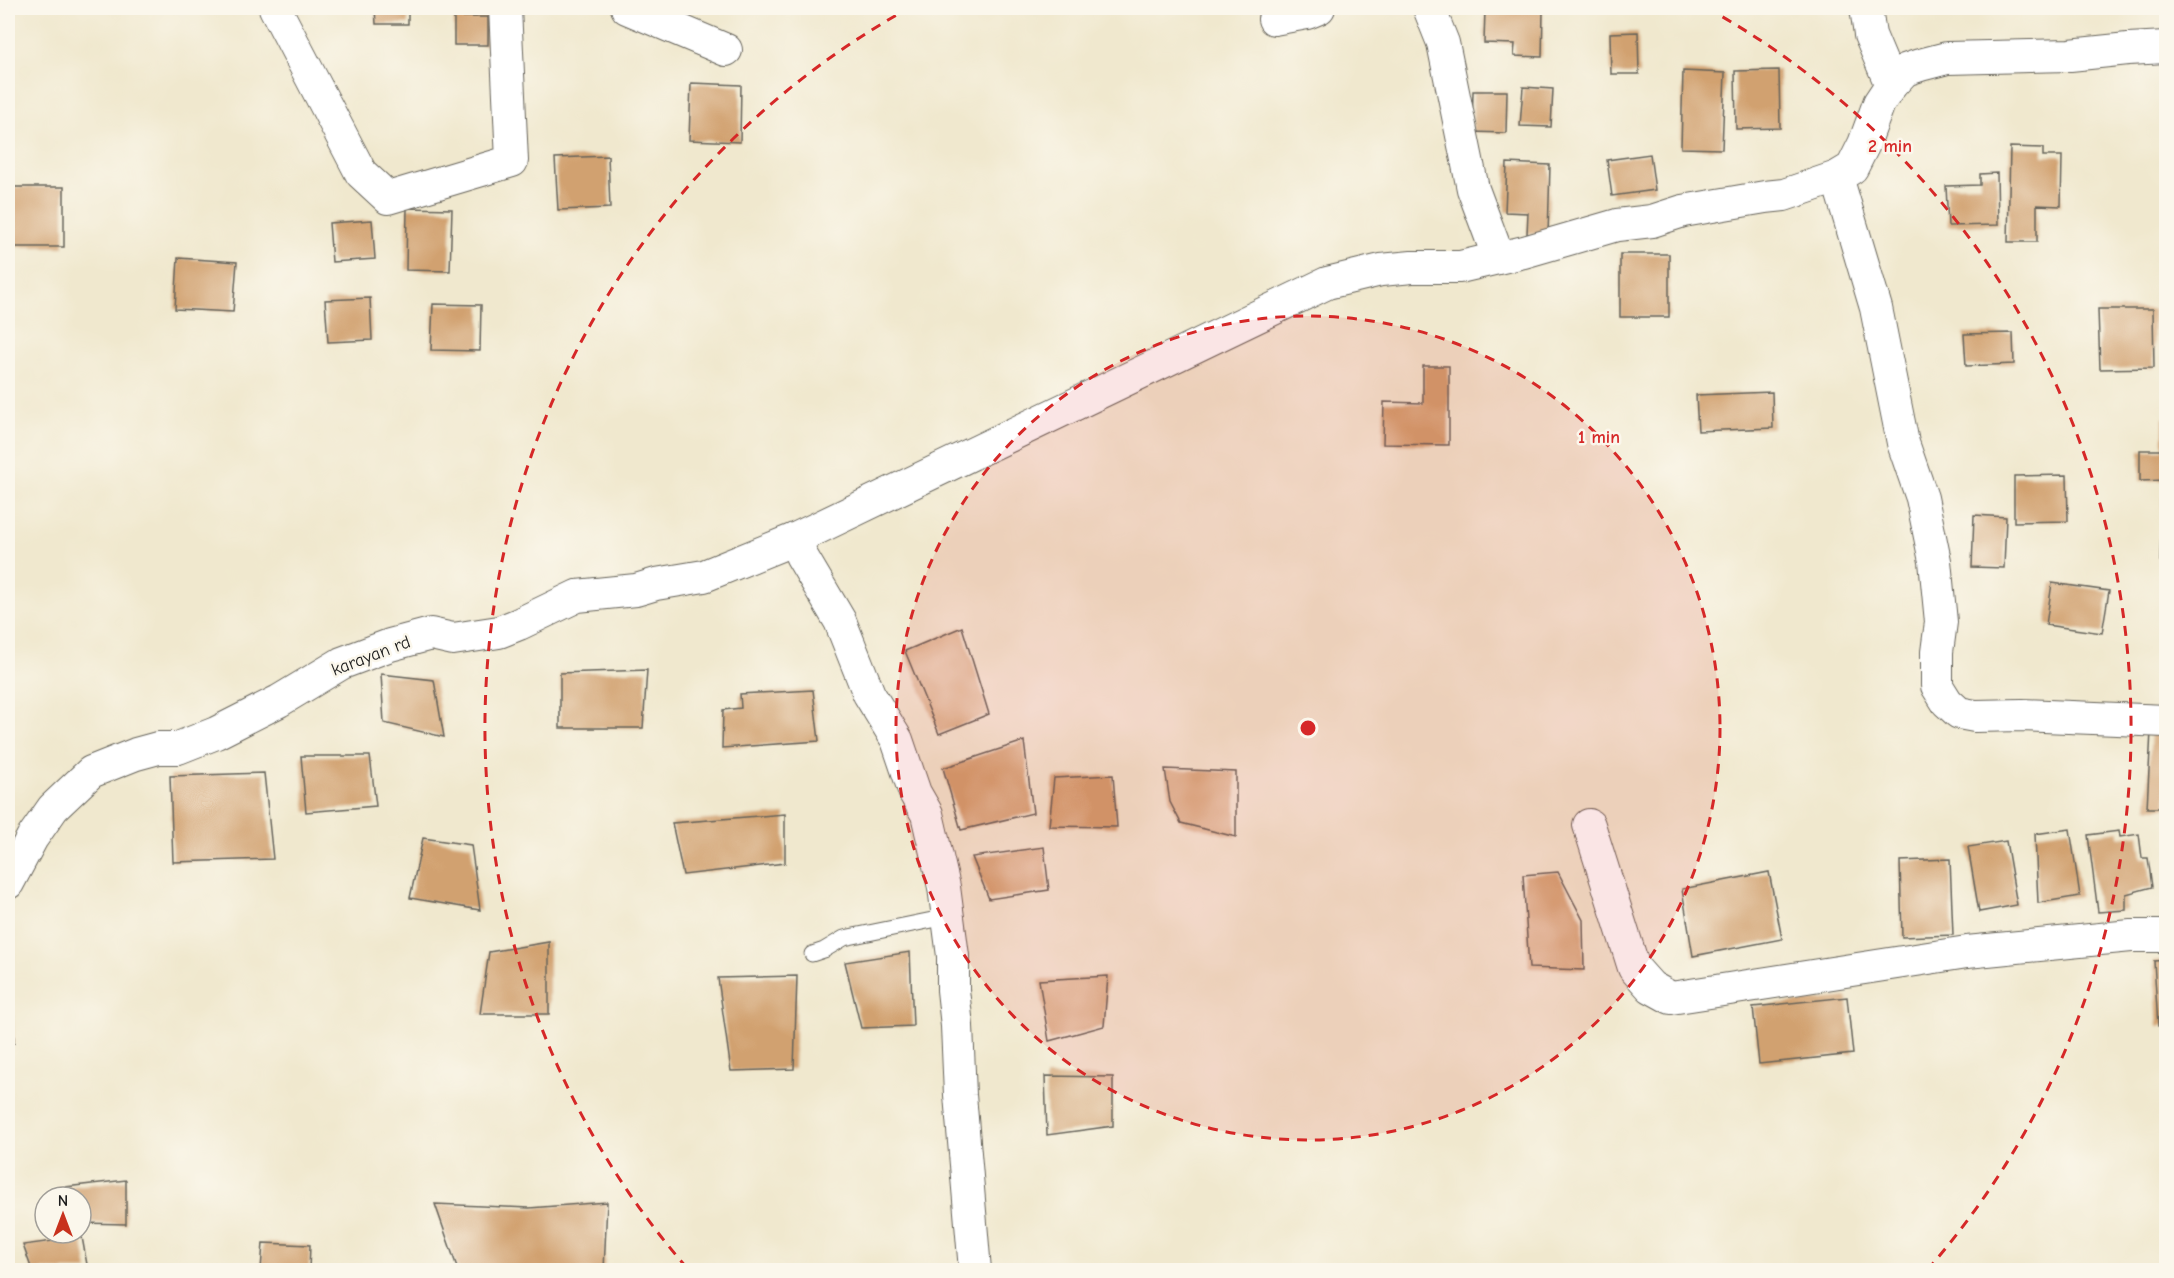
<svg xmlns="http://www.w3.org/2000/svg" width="2174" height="1278" viewBox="0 0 2174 1278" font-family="'Comic Neue',sans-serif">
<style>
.building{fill:#d1a170}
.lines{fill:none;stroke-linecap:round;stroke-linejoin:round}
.lane-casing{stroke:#66635a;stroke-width:17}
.street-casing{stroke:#66635a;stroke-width:34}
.lane{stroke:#fff;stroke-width:15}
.street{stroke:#fff;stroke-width:32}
.ring{fill:none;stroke:#d62828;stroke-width:3;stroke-dasharray:10 8}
.labels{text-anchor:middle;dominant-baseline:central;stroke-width:5;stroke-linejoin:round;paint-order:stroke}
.street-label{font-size:18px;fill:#1c1c1c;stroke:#fbf7ec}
.centre{fill:#d62828;stroke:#fbf7ec;stroke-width:3}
.ring-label{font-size:18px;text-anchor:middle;font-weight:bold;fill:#d62828;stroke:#fbf7ec;stroke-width:5;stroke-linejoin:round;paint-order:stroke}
</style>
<rect width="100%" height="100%" fill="#fbf7ec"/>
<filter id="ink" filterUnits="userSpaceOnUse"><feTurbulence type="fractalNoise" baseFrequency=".0167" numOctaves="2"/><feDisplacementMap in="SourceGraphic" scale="12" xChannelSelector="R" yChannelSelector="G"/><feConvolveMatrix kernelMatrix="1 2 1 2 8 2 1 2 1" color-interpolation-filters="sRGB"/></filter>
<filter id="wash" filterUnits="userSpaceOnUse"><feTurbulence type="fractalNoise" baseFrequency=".008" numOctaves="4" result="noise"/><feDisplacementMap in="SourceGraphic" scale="24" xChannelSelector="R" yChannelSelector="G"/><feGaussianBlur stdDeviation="1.35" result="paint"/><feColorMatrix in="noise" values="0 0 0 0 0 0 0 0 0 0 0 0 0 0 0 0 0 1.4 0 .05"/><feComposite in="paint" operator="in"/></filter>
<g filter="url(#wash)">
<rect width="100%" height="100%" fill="#f0e8ce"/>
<g id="blocks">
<g class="building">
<polygon points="375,8 408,8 408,24 376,24"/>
<polygon points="1500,8 1543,11 1542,57 1514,56 1515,44 1484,43 1485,9 1500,10"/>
<rect x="454" y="17" width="34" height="28"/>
<polygon points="1638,32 1639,74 1611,74 1610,33"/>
<polygon points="1779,70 1780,128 1736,129 1735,71"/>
<polygon points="1683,71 1725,73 1722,149 1681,148"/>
<polygon points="691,83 741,85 740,142 689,140"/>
<polygon points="1523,87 1553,89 1551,127 1520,126"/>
<polygon points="1473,91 1507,91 1506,133 1472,132"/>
<polygon points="2010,147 2043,148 2043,156 2062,156 2061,206 2037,205 2037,242 2008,242"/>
<polygon points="1650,154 1655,190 1612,196 1607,160"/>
<polygon points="608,156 610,208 558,210 555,158"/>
<polygon points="1507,163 1550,165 1548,235 1527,234 1528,213 1505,212"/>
<polygon points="1997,173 1998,225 1948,226 1946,186 1980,185 1980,174"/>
<rect x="8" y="187" width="56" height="60"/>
<polygon points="407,208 452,209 450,271 406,270"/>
<polygon points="372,220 375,259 332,262 329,223"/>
<rect x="1620" y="254" width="49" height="63"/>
<polygon points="178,258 237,262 233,312 175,309"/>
<polygon points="370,298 372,340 328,342 325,300"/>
<polygon points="433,304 481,305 480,351 431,350"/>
<polygon points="2098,309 2153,309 2154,368 2100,369"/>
<polygon points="2013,333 2014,364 1966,366 1964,334"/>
<polygon points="1423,366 1449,366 1449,445 1383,444 1384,402 1423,403"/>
<polygon points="1772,392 1773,428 1698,431 1696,395"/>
<polygon points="2163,418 2166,418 2166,480 2140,481 2140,450 2163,450"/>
<polygon points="2067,475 2068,521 2014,522 2014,476"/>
<polygon points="2162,497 2166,497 2166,561 2160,561"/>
<polygon points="1974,515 2006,517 2004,568 1972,567"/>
<polygon points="2052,583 2109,591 2102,633 2046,625"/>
<polygon points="962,627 989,714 939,734 905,651"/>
<polygon points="647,670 643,728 560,728 560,673"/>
<polygon points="381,674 434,680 444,737 384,723"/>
<polygon points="813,690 819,741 722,748 723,710 741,708 740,694"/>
<polygon points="2166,729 2166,808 2147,808 2151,731"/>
<polygon points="1024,741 1033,813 961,830 943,768"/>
<polygon points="301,756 370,756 376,806 306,812"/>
<polygon points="1165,769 1236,772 1236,837 1181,823 1170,802"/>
<polygon points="264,773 273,859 173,862 170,776"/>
<polygon points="1113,775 1117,827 1049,826 1054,778"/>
<polygon points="785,814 785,863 683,875 672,823"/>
<polygon points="2070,829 2080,896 2038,903 2035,834"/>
<polygon points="2119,831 2120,837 2139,834 2142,858 2148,858 2152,887 2126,894 2126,910 2098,912 2088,835"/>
<polygon points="423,838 471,845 480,910 410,898"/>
<polygon points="2006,841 2017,905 1979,912 1968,847"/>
<polygon points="1044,847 1049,890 989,899 972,857"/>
<polygon points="1950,859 1953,935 1902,937 1900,861"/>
<polygon points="1558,872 1583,920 1584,970 1529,968 1523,875"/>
<polygon points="1769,872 1782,939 1693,956 1682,889"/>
<polygon points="549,942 549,1014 480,1014 489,952"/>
<polygon points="910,952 913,1026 861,1028 845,962"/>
<polygon points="2166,960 2166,1025 2158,1026 2154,961"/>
<polygon points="797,976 794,1069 731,1071 718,978"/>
<polygon points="1108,976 1104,1026 1049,1041 1039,980"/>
<polygon points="12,993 14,1043 8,1044 8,994"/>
<polygon points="1847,997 1853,1054 1759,1064 1753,1007"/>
<polygon points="1045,1076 1113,1077 1113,1126 1047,1135"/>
<polygon points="126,1180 126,1224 81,1223 81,1197 59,1197 57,1188"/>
<polygon points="607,1202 604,1270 458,1270 435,1204 529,1208"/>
<polygon points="82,1237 88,1270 32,1270 23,1245"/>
<polygon points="263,1243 310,1245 309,1270 261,1270"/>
</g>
</g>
</g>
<g filter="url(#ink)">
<use href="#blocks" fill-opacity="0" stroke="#66635a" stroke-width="1.5"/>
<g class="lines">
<defs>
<polyline id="lane" points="812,954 824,950 844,938 947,917"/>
<g id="street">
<polyline points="275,8 361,173 388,198 512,161 505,8"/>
<polyline points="627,8 726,50"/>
<polyline points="1429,8 1443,43 1473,189 1498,256"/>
<polyline points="1866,8 1870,35 1891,85"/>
<polyline points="1274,19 1307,13 1319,8"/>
<polyline points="1837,177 1876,308 1903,443 1922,498 1935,561 1941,622 1937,652 1937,686 1947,702 1959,713 1975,716 2022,715 2166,721"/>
<polyline points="1589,825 1634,968 1651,987 1671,998 1967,952 2131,936 2166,936"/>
<polyline points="8,883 32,838 53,808 91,772 136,754 158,748 178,748 216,733 279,701 342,663 390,645 431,634 453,639 499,632 519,624 577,596 636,590 656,584 704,576 795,539"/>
<polyline points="975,1270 960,1095 957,1026 953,990 953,956 944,887 927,814 915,793 897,740 869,694 840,621 801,555 795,539 1327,283 1381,270 1412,267 1460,267 1524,252 1617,225 1652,221 1683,211 1765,197 1784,195 1837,177 1852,168 1864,144 1879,103 1891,85 1905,70 1920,65 1947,58 2070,55 2128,49 2166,47"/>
</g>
</defs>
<use href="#lane" class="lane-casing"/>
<use href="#street" class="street-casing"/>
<use href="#lane" class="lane"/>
<use href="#street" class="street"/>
</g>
</g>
<circle cx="1308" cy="728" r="412" fill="#d62828" fill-opacity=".12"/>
<g class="ring">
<circle cx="1308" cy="728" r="412"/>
<path d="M687 1268A823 823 0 0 1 909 8M1707 8A823 823 0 0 1 1929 1268"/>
</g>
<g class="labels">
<g class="street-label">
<text transform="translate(371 656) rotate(-21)">karayan rd</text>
</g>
</g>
<circle cx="1308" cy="728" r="9" class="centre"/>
<g class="ring-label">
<text x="1890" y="152">2 min</text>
<text x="1599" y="443">1 min</text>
</g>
<rect width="2174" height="1278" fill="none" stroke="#fbf7ec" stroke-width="30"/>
<g transform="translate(63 1215)"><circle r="28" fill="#fbf7ec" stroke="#a29f99" stroke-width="1.5"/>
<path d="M0-4.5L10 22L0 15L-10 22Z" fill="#c8321e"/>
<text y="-9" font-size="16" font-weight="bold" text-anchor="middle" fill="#1c1c1c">N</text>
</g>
</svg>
